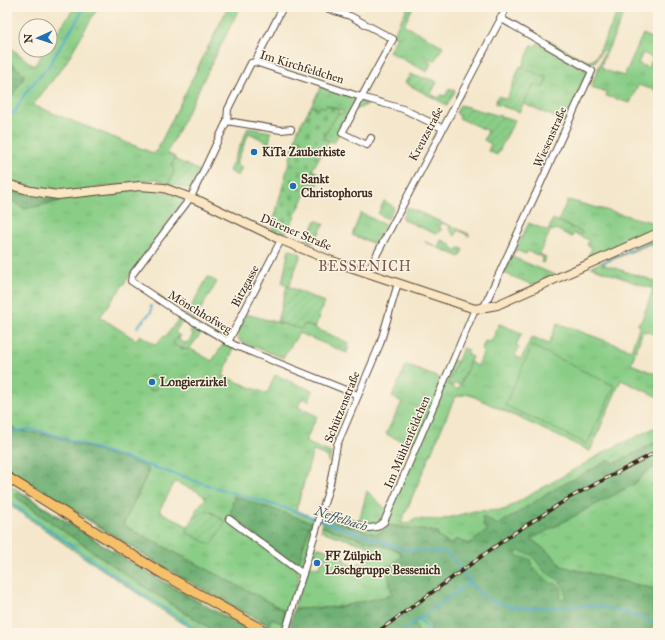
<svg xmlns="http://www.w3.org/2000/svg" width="665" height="640" viewBox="0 0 665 640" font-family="'IM FELL Great Primer',serif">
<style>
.grass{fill:url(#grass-tufts);stroke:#627c52;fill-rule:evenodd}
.forest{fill:url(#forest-crowns);stroke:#556d49}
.wetland{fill:url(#wetland-marsh);stroke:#627c52}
.cemetery{fill:url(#cemetery-stones);stroke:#627c52}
.garden{fill:url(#garden-furrows);stroke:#627c52}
.pitch{fill:#8acd87;stroke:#627c52}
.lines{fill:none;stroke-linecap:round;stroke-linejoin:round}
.stream{stroke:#4ea7cb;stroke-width:2}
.street-casing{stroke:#574638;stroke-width:8}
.secondary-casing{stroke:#574638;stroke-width:10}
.primary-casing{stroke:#574638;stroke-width:11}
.street{stroke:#fff;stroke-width:6}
.secondary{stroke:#fbe6c4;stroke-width:8}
.primary{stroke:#f6c06b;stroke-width:9}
.rail-casing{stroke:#3b2a1e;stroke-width:3.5}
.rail{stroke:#fcf5e5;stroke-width:2;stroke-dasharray:6;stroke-linecap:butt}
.poi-dot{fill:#1f6fb2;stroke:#fcf5e5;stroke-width:1.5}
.labels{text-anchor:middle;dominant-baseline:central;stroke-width:3;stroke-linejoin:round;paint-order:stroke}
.street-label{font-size:12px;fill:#3b2a1e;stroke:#fcf5e5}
.poi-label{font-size:12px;font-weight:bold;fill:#3b2a1e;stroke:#fcf5e5;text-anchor:start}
.water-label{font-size:13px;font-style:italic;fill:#435c63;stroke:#fcf5e5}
.quarter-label{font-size:14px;letter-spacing:1px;fill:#78554b;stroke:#fcf5e5}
</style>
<defs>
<pattern id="grass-tufts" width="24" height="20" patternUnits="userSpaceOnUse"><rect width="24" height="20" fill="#8acd87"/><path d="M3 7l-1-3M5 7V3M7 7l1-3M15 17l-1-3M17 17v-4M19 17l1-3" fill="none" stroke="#78b074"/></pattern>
<pattern id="forest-crowns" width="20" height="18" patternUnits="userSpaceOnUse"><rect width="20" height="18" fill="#6fb074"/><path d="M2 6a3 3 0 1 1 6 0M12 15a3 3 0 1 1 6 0" fill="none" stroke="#5c8f5f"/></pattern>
<pattern id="wetland-marsh" width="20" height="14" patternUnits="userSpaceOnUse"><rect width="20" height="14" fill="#8acd87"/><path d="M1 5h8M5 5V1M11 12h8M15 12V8" fill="none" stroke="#78b074"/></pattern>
<pattern id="cemetery-stones" width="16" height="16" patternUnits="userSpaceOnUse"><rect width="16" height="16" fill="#8acd87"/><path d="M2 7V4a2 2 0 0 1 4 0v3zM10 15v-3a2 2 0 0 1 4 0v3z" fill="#78b074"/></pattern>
<pattern id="garden-furrows" width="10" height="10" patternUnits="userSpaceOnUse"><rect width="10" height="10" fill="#8acd87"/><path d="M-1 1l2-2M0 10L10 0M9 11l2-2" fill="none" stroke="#78b074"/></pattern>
</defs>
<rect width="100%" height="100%" fill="#fcf5e5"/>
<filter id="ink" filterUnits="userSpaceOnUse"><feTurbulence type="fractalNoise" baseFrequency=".025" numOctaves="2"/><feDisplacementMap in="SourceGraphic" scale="8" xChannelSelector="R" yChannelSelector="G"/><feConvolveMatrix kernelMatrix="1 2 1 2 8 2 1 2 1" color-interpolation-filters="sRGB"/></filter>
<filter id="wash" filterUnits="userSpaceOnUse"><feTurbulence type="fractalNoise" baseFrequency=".012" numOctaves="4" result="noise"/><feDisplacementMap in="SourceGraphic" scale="16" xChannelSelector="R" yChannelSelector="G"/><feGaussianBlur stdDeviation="0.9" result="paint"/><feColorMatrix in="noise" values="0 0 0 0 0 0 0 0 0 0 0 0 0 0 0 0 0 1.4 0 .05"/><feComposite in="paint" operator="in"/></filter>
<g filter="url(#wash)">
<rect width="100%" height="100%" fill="#f4e7cc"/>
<g class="grass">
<polygon points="75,7 98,7 65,64 33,105 155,154 228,7 240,7 167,153 175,157 174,171 169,184 156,179 74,192 47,191 7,181 7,103 23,79 24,74 7,60 7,45 34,66 45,50 50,50 50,42"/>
<polygon points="408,7 413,7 404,25 443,46 435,61 428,58 427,61 431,63 427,72 389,52 397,37 393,35"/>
<path d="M620,7H627L601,65L604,70L624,76L643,34L658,42V91L638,85L630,103L606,96L607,92L591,87L605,51L602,50L595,62L584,64L550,44L551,42L586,61H591L596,58ZM643,53L653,58L648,68L638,63Z"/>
<polygon points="537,43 586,70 588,75 566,122 524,104 534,84 543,87 547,79 522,67 532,45 535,47"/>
<polygon points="321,87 369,104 350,112 334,143 323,138 338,113 341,114 343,111 327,105 325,108 319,109 311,106"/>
<polygon points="248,128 271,132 269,143 249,133 236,164 242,167 238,176 229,171"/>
<path d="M7,187L64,198L138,189L161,190L185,199L100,317L136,340L140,335L156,345L162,337L166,336L179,319L177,317L179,314L185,318L175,332L180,336L176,338L181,349H188L189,348L212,361L224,343L234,347L223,376L267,394L275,375L313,391L309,401L302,398L298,407L317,416L305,442L331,453L329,463L326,456L313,451L296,510L317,519L303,565L297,567L299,578L286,625L301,633H282L235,608L146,557L7,469V468L184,579L269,625L271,618L283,624L284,610L123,525L145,480L148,469L50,435L19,431L7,423V198L25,209L58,201L33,197L7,190ZM150,376H154L158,379V386L153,392L145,385V381ZM175,482L197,491L206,498L195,511L196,513L193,519C209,508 211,510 226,522L187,532L189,527L159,511Z"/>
<polygon points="568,200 658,224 658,230 588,262 586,261 592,248 587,245 589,240 580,236 582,232 558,221"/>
<polygon points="407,207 469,234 469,236 458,230 455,236 449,229 450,226 442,223 439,228 442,229 436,234 402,219"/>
<polygon points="361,213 385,225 375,244 352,235"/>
<polygon points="529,223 548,231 549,229 551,230 539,254 546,257 543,263 541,262 543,257 527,251 526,254 515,250 512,257 555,275 533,285 504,273"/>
<polygon points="658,236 658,247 650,244 602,264 658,282 658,335 643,331 631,364 658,375 658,397 621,380 590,451 468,394 455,397 401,523 409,524 413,519 440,520 474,511 504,510 608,450 658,426 658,441 615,463 555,489 469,544 456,539 452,545 439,538 437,532 388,525 386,530 376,534 325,519 327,512 359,522 367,491 387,510 414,447 386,434 402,402 392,397 406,365 442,379 451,359 457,362 448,384 458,390 470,362 478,366 484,351 481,350 485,341 491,342 499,324 522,333 516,345 519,347 515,356 521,359 532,337 549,344 557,323 631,350 639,328 638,323 642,320 653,289 591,267 648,241 652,242"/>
<polygon points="441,240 451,244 451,247 456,250 460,248 463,249 460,257 425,242 438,247"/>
<polygon points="289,249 301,254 289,287 282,284"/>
<polygon points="208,277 217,282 195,319 186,315"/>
<path d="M246,314L301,329L305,324L349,343L347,353L299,333L283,358L240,341C233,332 241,323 246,314Z"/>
<polygon points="658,465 658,590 561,566 552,555 531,539 636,483 646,472"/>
<path d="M7,483L121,556L255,633H251L150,575L17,493V498C82,545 149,590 217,633H199L180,622L76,552L7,503Z"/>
<polygon points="322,527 399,551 402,556 392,595 339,607 294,609 307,565 319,568 322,560 325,561 326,556 314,553 316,547 342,555 342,558 345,559 345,562 357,566 359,562 365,564 367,558 370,559 374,548 321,531"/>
</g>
<g class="forest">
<polygon points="7,60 24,74 23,79 7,103"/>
<polygon points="7,190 33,197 60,201 25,209 7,198"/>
<polygon points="7,423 19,431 50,435 145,466 148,469 148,473 123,525 284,610 283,624 271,618 269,625 184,579 7,468"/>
<polygon points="658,441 658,465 646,472 636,483 531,539 552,555 561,566 658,590 658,633 301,633 289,627 294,609 339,607 392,595 387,568 402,556 399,551 322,527 322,520 325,519 376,534 386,530 388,525 437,532 440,538 452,545 456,539 469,544 488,530 484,527 482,516 498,525 555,489 609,460 615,463"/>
<polygon points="19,492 150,575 251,633 217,633 132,579 17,498 16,494"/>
<polygon points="234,496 311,522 297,567 230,516"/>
</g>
<g class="wetland">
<path d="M519,551L532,555L544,571L559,580L566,591L565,599H559L562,589L559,585C555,583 552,584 549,582C541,578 532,568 530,559L517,556L516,554Z"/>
<polygon points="422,617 428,622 434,633 418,633 415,623"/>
</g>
<polygon class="cemetery" points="326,105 340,110 323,138 329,141 312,170 322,175 314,191 309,188 284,237 271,230 298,129 311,106 319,109 321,106 325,108"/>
<g class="garden">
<polygon points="520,66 547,78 543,88 534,84 519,112 495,104 498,96 507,99"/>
<path d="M410,74C420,79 426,76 437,82L431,94L439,98L441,95L445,96L450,88L455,91L447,105L405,83Z"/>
<polygon points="460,105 515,120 497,155 488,151 491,144 484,140 488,131 459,118 460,116 456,113"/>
<polygon points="174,159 200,171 190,189 169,184 174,171 172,164"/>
<polygon points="384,201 394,207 388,219 378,214"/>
<polygon points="553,219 582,232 580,236 574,233 572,237 556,229 554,231 549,229"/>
<polygon points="316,220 324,224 314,243 307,241"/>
<polygon points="287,286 324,302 315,328 305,324 301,329 277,322"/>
<polygon points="194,326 204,330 188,350 175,346 173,342 180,336 179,340 183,343 188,342 193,335 190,332"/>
<polygon points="463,348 469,350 467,354 472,357 460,385 454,383 453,386 448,384"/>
<polygon points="207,510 226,522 211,545 186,532 193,519"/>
</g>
<g class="pitch">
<polygon points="532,346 615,386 587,444 505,405"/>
<circle cx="152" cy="383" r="7"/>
</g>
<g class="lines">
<g class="stream">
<polyline points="7,119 16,110 25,93 48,67 83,10"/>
<polyline points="656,239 658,238"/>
<polyline points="603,262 648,242"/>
<polyline points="137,327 151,312 151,306"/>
<path d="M7,433L29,429L49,433L223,490L285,508L404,549L447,553C463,566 469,588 485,597C518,616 558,604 593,606C615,608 638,616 658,625"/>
<polyline points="7,500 109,572 202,633"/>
<polyline points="419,619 433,633"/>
<polyline points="400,633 470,582"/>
</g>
</g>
</g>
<g filter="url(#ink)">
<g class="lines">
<defs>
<g id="street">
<polyline points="323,7 350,16 393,39 342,133 367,145 371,138"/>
<polyline points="255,62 283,7"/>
<polyline points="227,121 228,109 251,63 255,62 361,97 403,109 442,128"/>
<polyline points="291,129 281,130 227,121 191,197 132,275 131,281 179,313 236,346 358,395"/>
<polyline points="367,273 507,7"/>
<polyline points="483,309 592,71 500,18"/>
<polyline points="228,342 281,240"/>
<polyline points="321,514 369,528 377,527 384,522 475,309"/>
<polyline points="229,519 303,574"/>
<polyline points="285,633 330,484 337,445 380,344 398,283"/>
</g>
<polyline id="secondary" points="7,184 31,191 58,195 140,186 164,188 202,202 281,240 332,261 475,309 497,305 658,233"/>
<polyline id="primary" points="7,477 163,574 268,633"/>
</defs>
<use href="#street" class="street-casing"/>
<use href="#secondary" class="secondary-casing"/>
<use href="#primary" class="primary-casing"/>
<use href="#street" class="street"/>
<use href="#secondary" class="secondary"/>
<use href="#primary" class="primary"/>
<defs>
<polyline id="rail" points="376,633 511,535 569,498 658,451"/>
</defs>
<use href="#rail" class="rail-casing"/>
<use href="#rail" class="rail"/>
</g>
</g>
<g class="poi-dot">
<circle cx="254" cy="152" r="4"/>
<circle cx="293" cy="186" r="4"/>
<circle cx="152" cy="382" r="4"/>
<circle cx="317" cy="563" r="4"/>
</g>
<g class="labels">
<g class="street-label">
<text transform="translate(302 67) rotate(17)">Im Kirchfeldchen</text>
<text transform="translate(426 134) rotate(-62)">Kreuzstraße</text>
<text transform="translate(550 137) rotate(-66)">Wiesenstraße</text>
<text transform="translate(296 232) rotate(23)">Dürener Straße</text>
<text transform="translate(245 286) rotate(-62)">Bitzgasse</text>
<text transform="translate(200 312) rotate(31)">Mönchhofweg</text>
<text transform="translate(342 407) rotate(-68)">Schützenstraße</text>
<text transform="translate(407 442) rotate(-67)">Im Mühlenfeldchen</text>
</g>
<g class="poi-label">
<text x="262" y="152">KiTa Zauberkiste</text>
<text x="301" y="179">Sankt<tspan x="301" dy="14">Christophorus</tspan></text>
<text x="160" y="382">Longierzirkel</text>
<text x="325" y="556">FF Zülpich<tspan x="325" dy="14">Löschgruppe Bessenich</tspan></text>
</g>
<g class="water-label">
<text transform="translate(341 519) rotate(18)">Neffelbach</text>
</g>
<g class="quarter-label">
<text x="365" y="266">BESSENICH</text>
</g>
</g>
<rect width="665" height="640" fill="none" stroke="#fcf5e5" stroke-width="24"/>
<g transform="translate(38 38) rotate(267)"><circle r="19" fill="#fcf5e5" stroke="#afa495"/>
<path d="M0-3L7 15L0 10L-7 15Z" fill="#1f6fb2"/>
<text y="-6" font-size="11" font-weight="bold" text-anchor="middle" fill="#3b2a1e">N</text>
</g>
</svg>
